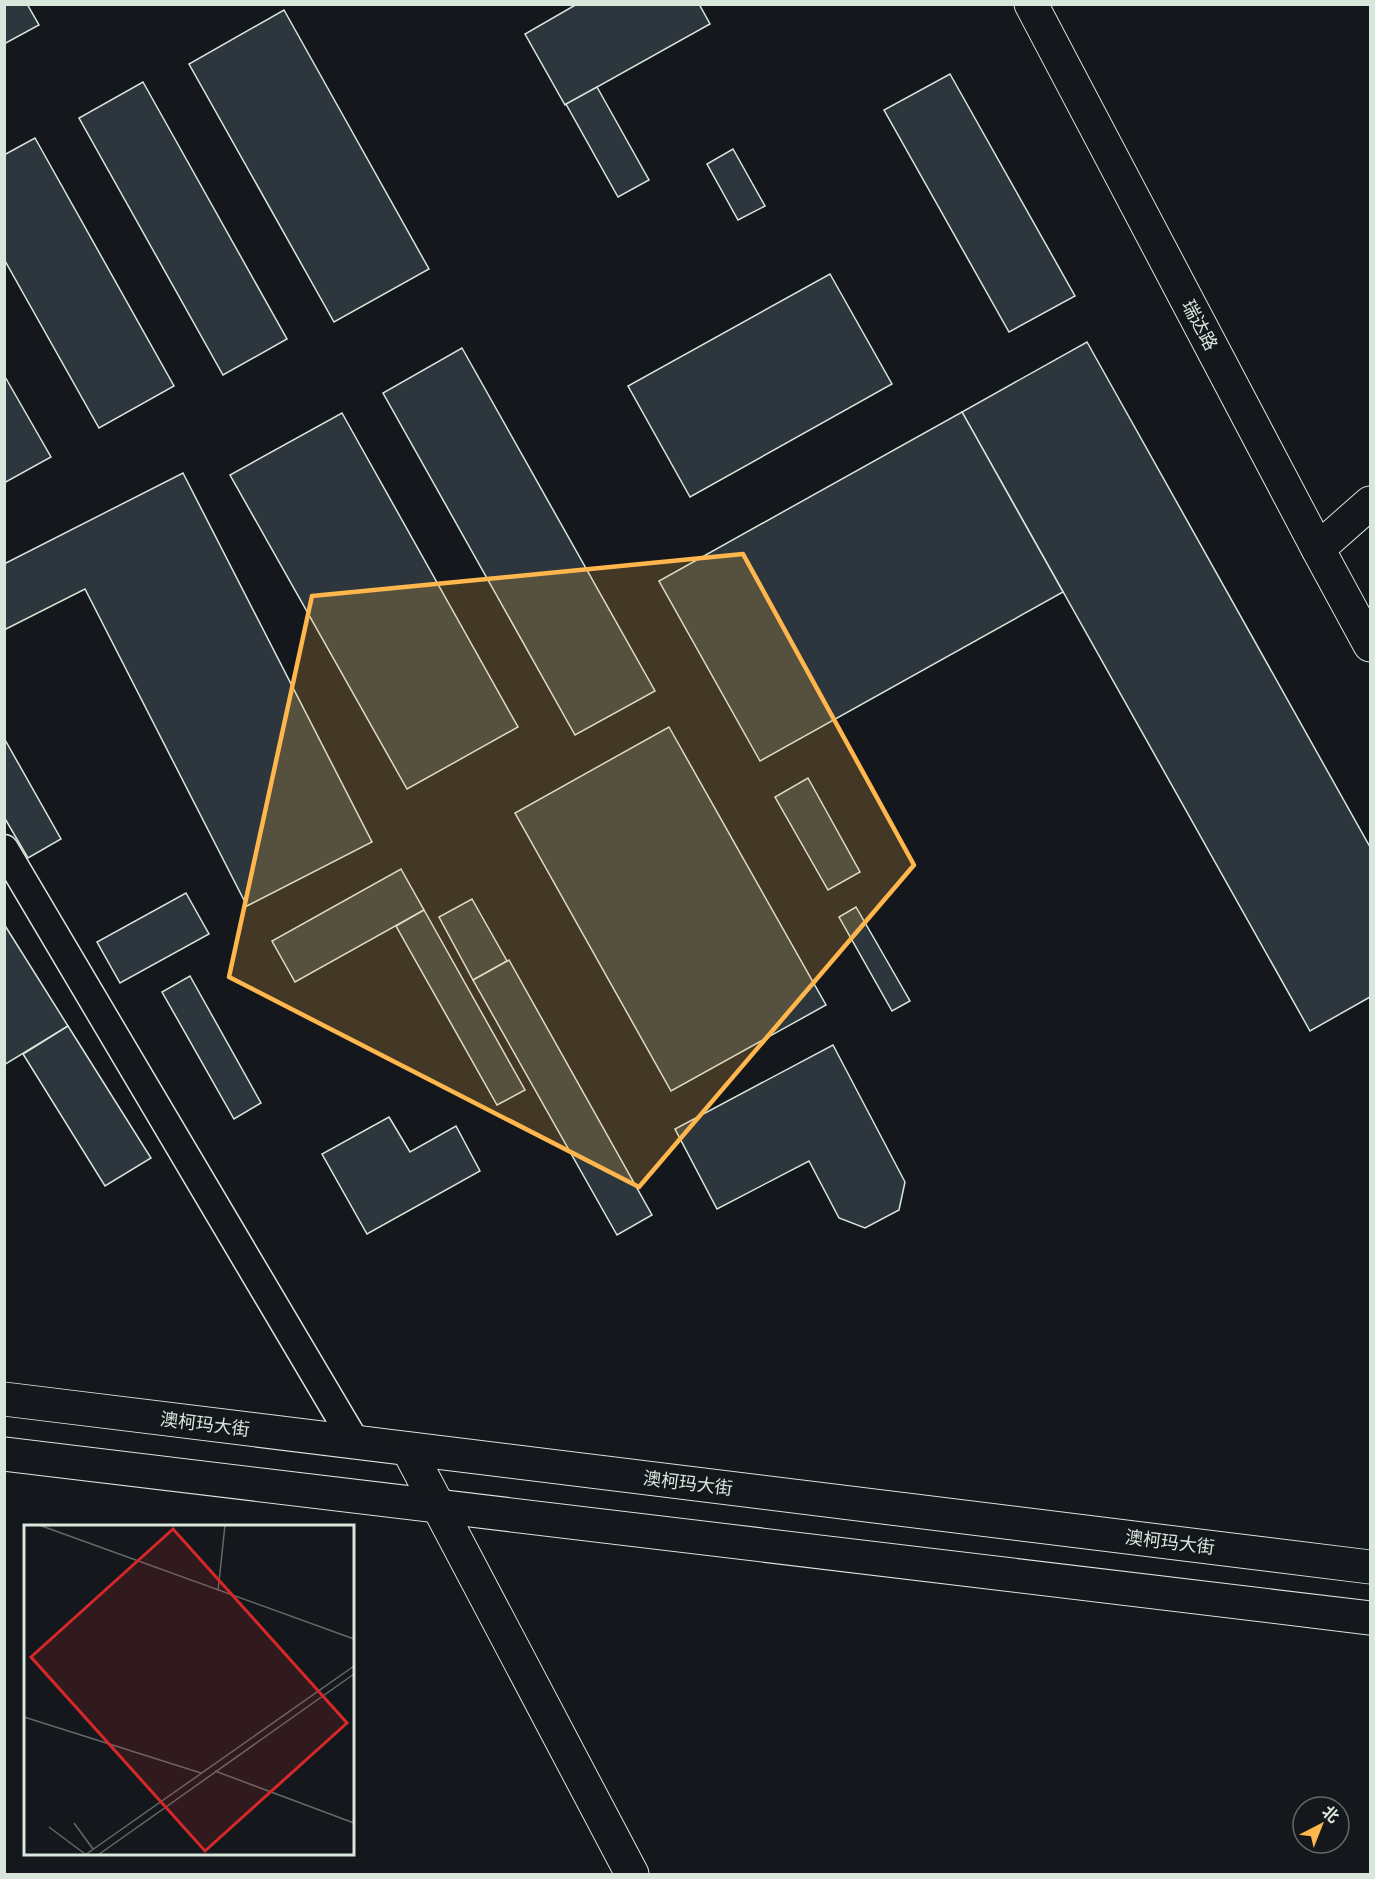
<svg xmlns="http://www.w3.org/2000/svg" width="1375" height="1879" viewBox="0 0 1375 1879" font-family="'Roboto Condensed','Noto Sans SC',sans-serif">
<style>
.building{fill:#2c363c;stroke:#d8e6dc;stroke-width:1.5}
.lines{fill:none;stroke-linecap:round;stroke-linejoin:round}
.street-casing{stroke:#d8e6dc;stroke-width:31}
.secondary-casing{stroke:#d8e6dc;stroke-width:35}
.street{stroke:#14181c;stroke-width:28}
.secondary{stroke:#14181c;stroke-width:33}
.marked{fill:#ffb74d;fill-opacity:0.2;stroke:#ffb74d;stroke-width:4.5;stroke-linejoin:round}
.labels{text-anchor:middle;dominant-baseline:central;stroke-width:4.5;stroke-linejoin:round;paint-order:stroke}
.street-label{font-size:18px;fill:#d8e6dc;stroke:#14181c}
.inset-road{fill:none;stroke:#626a69;stroke-width:1.5}
.view{fill:#d62828;fill-opacity:0.15;stroke:#d62828;stroke-width:3}
.inset-edge{fill:none;stroke:#d8e6dc;stroke-width:3}
</style>
<rect width="100%" height="100%" fill="#14181c"/>
<g class="building">
<polygon points="4,4 27,4 39,25 4,44"/>
<polygon points="577,4 699,4 710,24 565,105 525,34"/>
<polygon points="284,10 429,269 334,322 189,64"/>
<polygon points="950,74 1075,296 1009,332 884,110"/>
<polygon points="143,82 287,339 223,375 79,118"/>
<polygon points="597,87 649,180 618,197 566,104"/>
<polygon points="35,138 174,386 99,428 4,259 4,155"/>
<polygon points="733,149 765,206 738,220 707,164"/>
<polygon points="830,274 892,384 690,497 628,386"/>
<polygon points="1087,342 1370,847 1370,997 1310,1031 962,412"/>
<polygon points="462,348 655,691 575,735 383,393"/>
<polygon points="4,375 51,457 4,483"/>
<polygon points="962,412 1063,592 760,761 659,581"/>
<polygon points="342,413 518,727 407,789 230,475"/>
<polygon points="183,473 372,842 247,906 85,589 4,630 4,564"/>
<polygon points="669,727 826,1005 671,1091 515,813"/>
<polygon points="4,738 61,839 28,858 4,817"/>
<polygon points="808,778 860,872 828,890 775,797"/>
<polygon points="401,869 424,910 295,982 272,941"/>
<polygon points="186,893 209,934 120,983 97,942"/>
<polygon points="472,899 507,961 473,980 439,917"/>
<polygon points="856,907 910,1001 892,1011 839,917"/>
<polygon points="424,910 525,1090 497,1105 396,926"/>
<polygon points="4,924 68,1026 4,1065"/>
<polygon points="509,960 652,1215 617,1235 473,980"/>
<polygon points="190,976 261,1103 234,1119 162,992"/>
<polygon points="68,1026 151,1158 105,1186 23,1054"/>
<polygon points="833,1045 905,1182 899,1210 865,1228 839,1218 809,1161 717,1209 675,1129"/>
<polygon points="389,1117 410,1152 456,1126 480,1171 367,1234 322,1154"/>
</g>
<g class="lines">
<defs>
<polyline id="street" points="4,849 355,1442"/>
<g id="secondary">
<polyline points="1031,4 1318,549 1370,645"/>
<polyline points="1318,549 1370,503"/>
<polyline points="4,1399 1370,1567"/>
<polyline points="408,1449 632,1874"/>
<polyline points="4,1454 1370,1618"/>
</g>
</defs>
<use href="#street" class="street-casing"/>
<use href="#secondary" class="secondary-casing"/>
<use href="#street" class="street"/>
<use href="#secondary" class="secondary"/>
</g>
<path class="marked" d="M743,554L914,865L639,1187L229,977L312,596Z"/>
<g class="labels">
<g class="street-label">
<text transform="translate(1200 325) rotate(62)">瑞达路</text>
<text transform="translate(205 1424) rotate(7)">澳柯玛大街</text>
<text transform="translate(688 1483) rotate(7)">澳柯玛大街</text>
<text transform="translate(1170 1542) rotate(7)">澳柯玛大街</text>
</g>
</g>
<g transform="translate(24 1525)">
<rect width="330" height="330" fill="#14181c"/>
<path class="inset-road" d="M15,0L330,114M194,66L201,0M0,192L177,248M191,246L330,298M50,298L69,324M25,302L61,329M61,330L330,141M74,330L330,149"/>
<path class="view" d="M149,4L323,198L181,326L7,132Z"/>
<rect width="330" height="330" class="inset-edge"/>
</g>
<rect width="1375" height="1879" fill="none" stroke="#d8e6dc" stroke-width="12"/>
<g transform="translate(1321 1825) rotate(42)"><circle r="28" fill="#14181c" stroke="#626a69" stroke-width="1.5"/>
<path d="M0-4.5L10 22L0 15L-10 22Z" fill="#ffb74d"/>
<text y="-9" font-size="16" font-weight="bold" text-anchor="middle" fill="#d8e6dc">北</text>
</g>
</svg>
